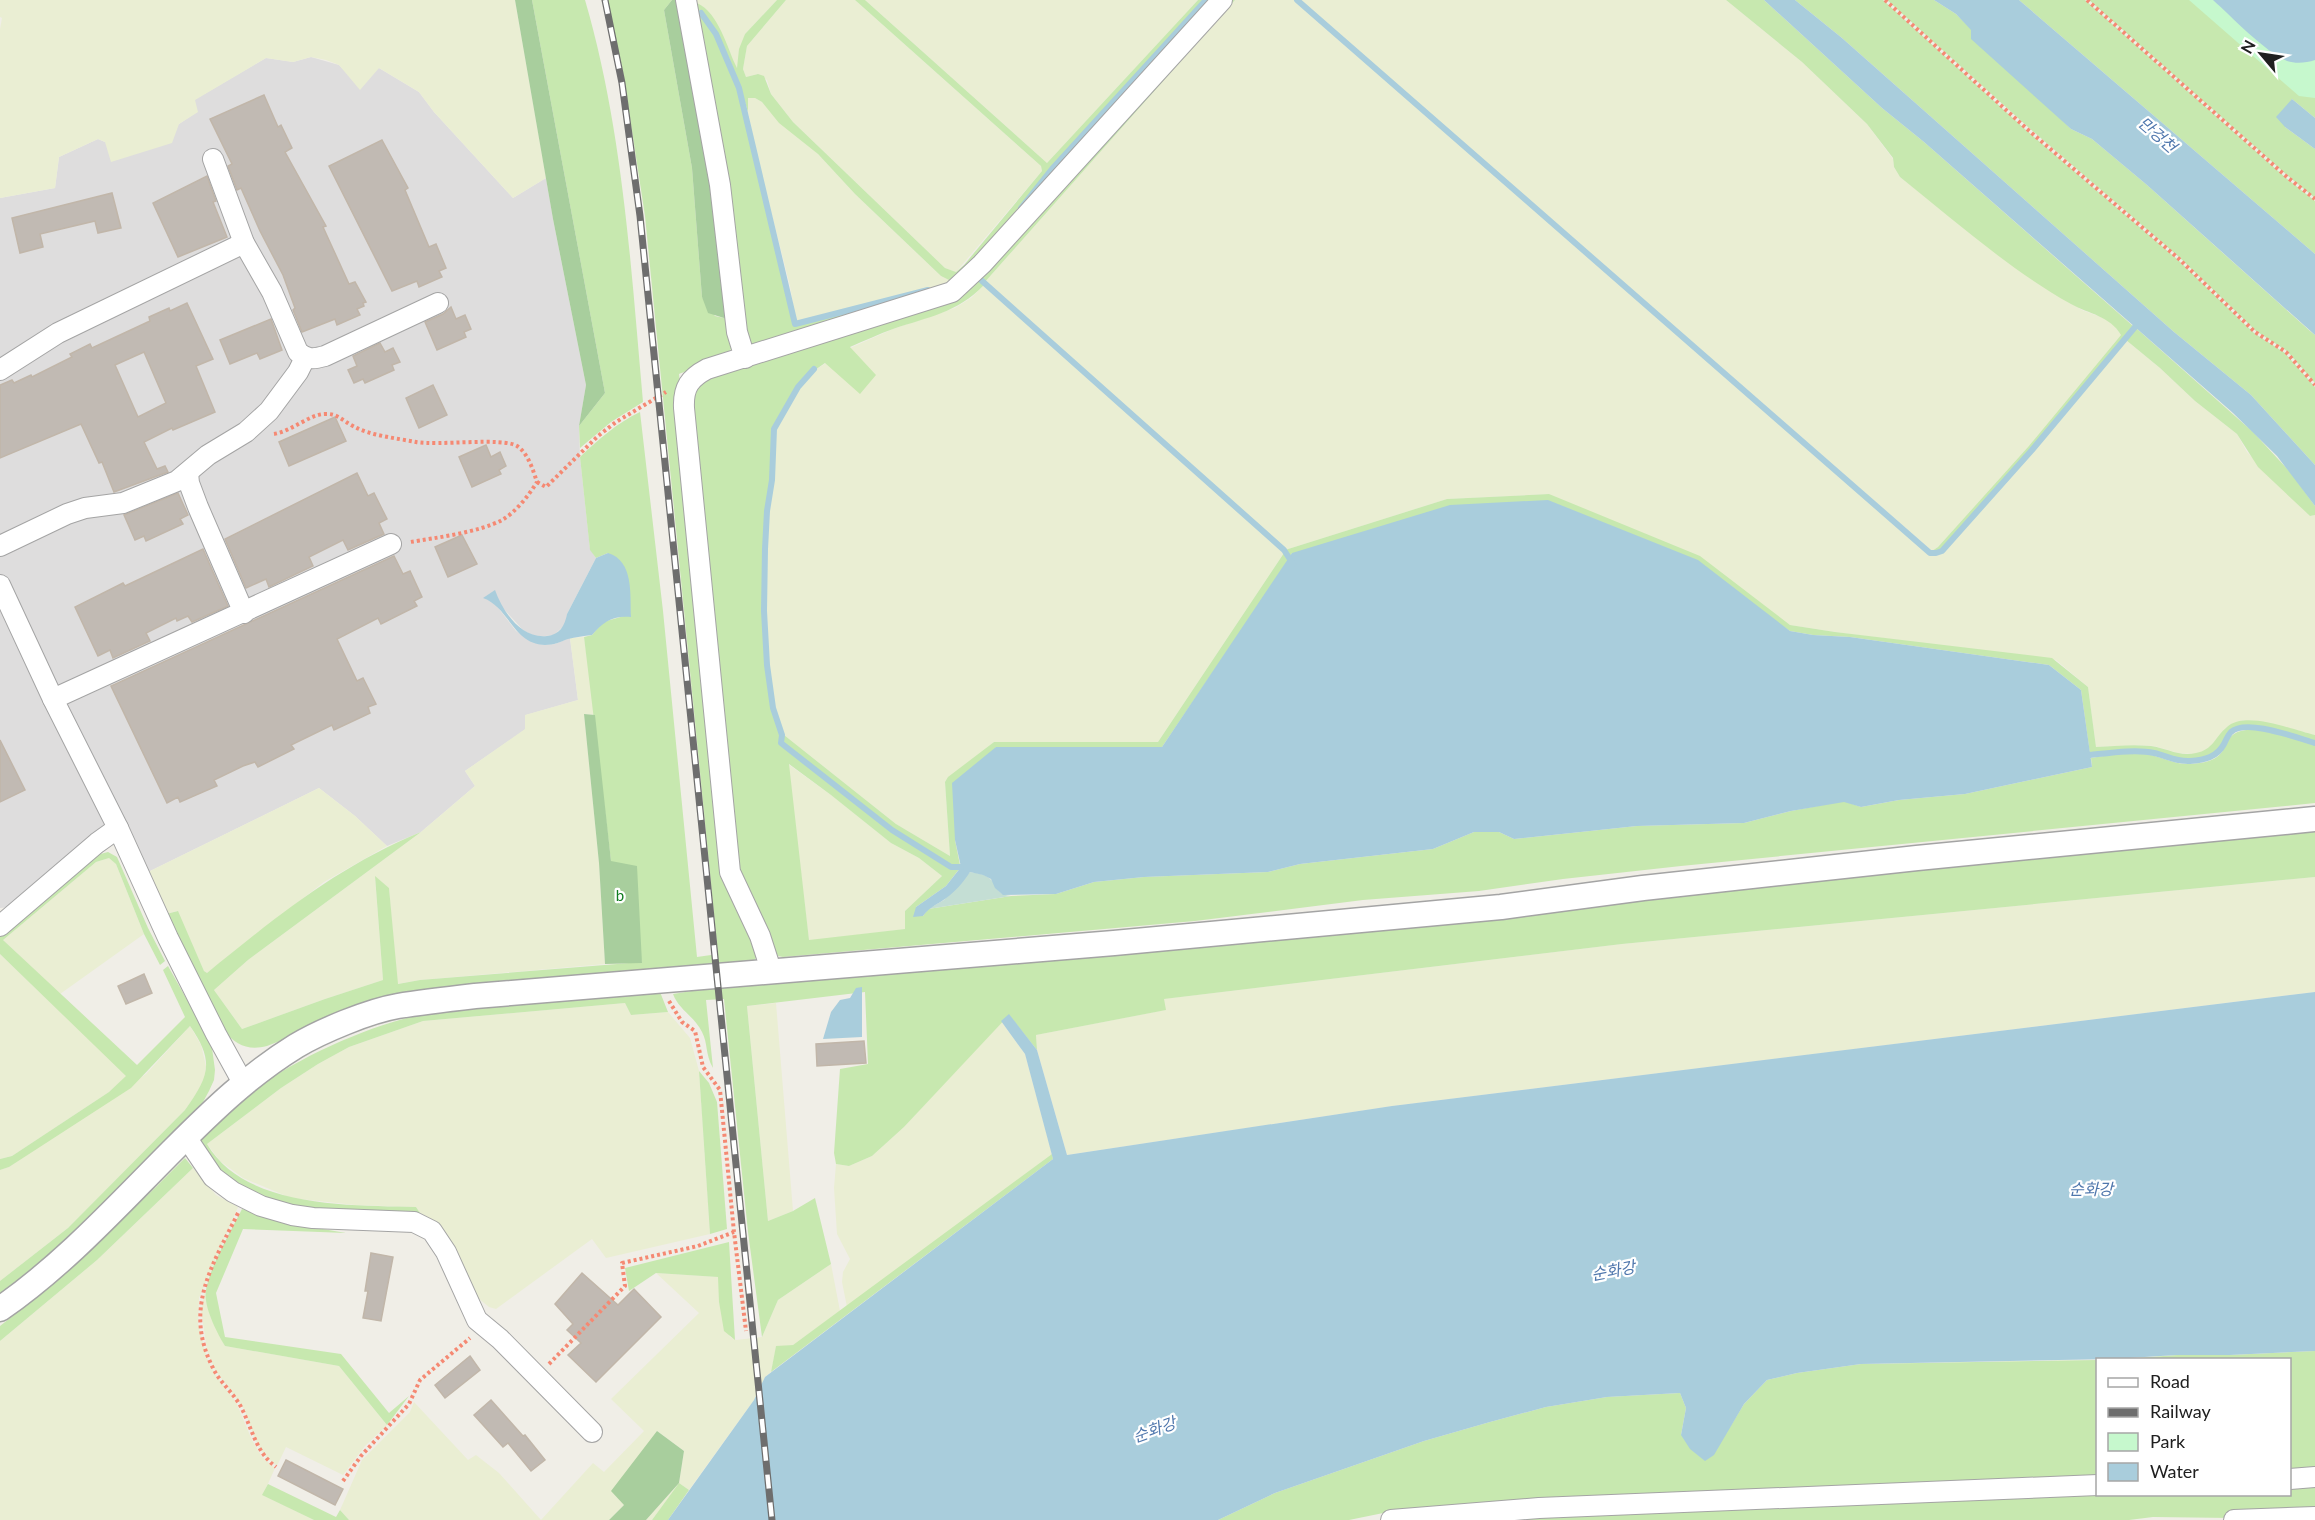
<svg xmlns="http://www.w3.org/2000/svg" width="2315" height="1520" viewBox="0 0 2315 1520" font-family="Lato,'Noto Sans KR',sans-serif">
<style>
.residential{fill:#dedddd}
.farmland{fill:#eaeed3}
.grass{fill:#c7e8af;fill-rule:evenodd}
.forest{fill:#a8ce9d}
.wetland{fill:#c4ded4}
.park{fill:#c6f8cd}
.water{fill:#a9cddc}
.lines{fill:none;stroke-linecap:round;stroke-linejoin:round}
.stream{stroke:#a9cddc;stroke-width:6}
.building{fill:#c1bab3;stroke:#c1b6a9;stroke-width:1.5;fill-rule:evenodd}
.minor-casing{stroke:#a4a4a4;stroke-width:22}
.tertiary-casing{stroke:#a4a4a4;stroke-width:27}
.path{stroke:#f58973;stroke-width:4;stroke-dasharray:3 3;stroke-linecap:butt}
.minor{stroke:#fff;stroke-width:20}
.tertiary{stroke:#fff;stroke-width:24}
.rail-casing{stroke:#6e6e6e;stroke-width:7}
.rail{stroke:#fff;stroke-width:4.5;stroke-dasharray:14;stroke-linecap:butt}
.labels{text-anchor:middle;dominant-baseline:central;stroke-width:4.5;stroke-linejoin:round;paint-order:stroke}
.park-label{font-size:15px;fill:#107c20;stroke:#fff}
.water-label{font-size:16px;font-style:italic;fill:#4f77ad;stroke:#fff}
</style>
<rect width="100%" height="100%" fill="#f0eee7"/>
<polygon class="residential" points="311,57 339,65 351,77 379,68 419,92 434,112 513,198 546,178 553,219 586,385 579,426 580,457 590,549 596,558 567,614 566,624 554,635 536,637 523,630 500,605 493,601 516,631 533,642 543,645 555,644 570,638 578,700 526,715 526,729 465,771 475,786 421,832 387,846 355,816 319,788 148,872 120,811 9,907 0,908 0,198 55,188 59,157 98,139 105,142 179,124 197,112 194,100 266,58 293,62"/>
<g class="farmland">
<polygon points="0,0 515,0 546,178 513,198 434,112 419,92 379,68 360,90 339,65 326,60 311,57 293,62 266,58 195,100 198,112 179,124 172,143 111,162 105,142 98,139 59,157 55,188 0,198 0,29 2,18 0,17"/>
<polygon points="696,0 777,0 745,34 737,69 719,28 697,3"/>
<polygon points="786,0 855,0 1041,166 1042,171 956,272 945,268 793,122 771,94 767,80 758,74 746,77 743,69 747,46"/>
<polygon points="865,0 1198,0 1047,163"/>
<polygon points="1235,0 1295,0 1932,556 1939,555 1945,551 2034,451 2126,340 2160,368 2195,401 2237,434 2247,452 2310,516 2315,515 2315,735 2263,722 2243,720 2226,728 2213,745 2205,751 2195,754 2178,753 2154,746 2138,745 2096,747 2088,687 2056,660 1835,632 1790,625 1549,494 1447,499 1285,550 984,283"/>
<polygon points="1300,0 1726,0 1802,62 1867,124 1893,159 1894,167 1900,177 1991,249 2042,286 2082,310 2106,319 2114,325 2121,335 2028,447 1938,547 1932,551"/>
<polygon points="748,98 755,98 762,102 818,154 855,194 941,276 951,281 938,286 796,322 790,286 757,156 748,112"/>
<polygon points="984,285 1284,553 1158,742 994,742 945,782 950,856 896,824 784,735 775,708 769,664 765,570 769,511 774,480 775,430 799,388 815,370 850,348 893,329 955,308 971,298"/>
<polygon points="584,637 595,715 584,714 599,863 605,964 420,980 397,984 389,888 375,877 383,980 325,999 242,1029 214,990 248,960 421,832 475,786 465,771 525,729 525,715 578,700 570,638"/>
<polygon points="788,764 831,795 891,843 919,858 942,876 905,911 906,929 809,941"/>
<polygon points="319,788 355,816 387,846 324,882 207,973 204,971 177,911 166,914 148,872"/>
<polygon points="109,858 116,864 144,934 60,994 3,940 96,862"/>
<polygon points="2315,877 2315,992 1393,1106 1067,1155 1037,1050 1036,1035 1165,1010 1163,999 1622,944"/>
<polygon points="0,954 127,1076 109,1092 12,1156 0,1159"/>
<polygon points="625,1003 631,1015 668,1012 690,1038 699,1071 710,1234 606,1258 592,1239 496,1309 489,1307 473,1294 439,1227 430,1218 420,1213 416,1207 355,1205 291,1198 243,1178 220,1161 207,1144 281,1088 318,1064 349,1047 423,1021"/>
<polygon points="776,1003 793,1211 768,1221 747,1006"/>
<polygon points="1001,1021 1025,1054 1052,1154 847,1307 842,1282 843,1272 850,1259 837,1234 834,1188 836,1164 849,1166 872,1156 904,1127"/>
<polygon points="190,1026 201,1045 206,1066 205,1077 201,1087 185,1110 68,1228 0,1281 0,1170 9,1167 146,1074"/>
<polygon points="193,1168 216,1195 238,1207 199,1298 198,1324 208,1361 217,1377 236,1402 252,1440 262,1457 275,1468 263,1495 314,1520 0,1520 0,1341 97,1260"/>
<polygon points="831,1264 840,1311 793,1345 776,1347 771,1372 765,1377 754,1400 689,1490 679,1483 652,1520 646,1520 679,1483 684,1451 657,1431 624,1505 609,1520 541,1520 593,1463 604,1472 644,1431 611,1399 699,1313 656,1273 719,1277 719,1302 730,1337 736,1340 762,1337 778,1300"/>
<polygon points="205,1291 210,1316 225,1346 339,1366 387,1425 365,1446 343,1475 286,1447 277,1466 264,1455 255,1439 244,1409 215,1370 207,1350 201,1310"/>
<polygon points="414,1402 468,1460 476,1455 499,1473 541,1520 349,1520 340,1510 362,1460 410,1412"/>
</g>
<g class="grass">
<path d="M532,0H585C623,130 631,268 643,402L611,422L580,448L579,426L605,393Z"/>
<path d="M607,0H672L664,10L692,168L702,297L715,316L724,318L732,315C733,325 736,341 731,349C724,360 691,369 679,374L727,874L760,954L754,960L365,1008L267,1046C248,1051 236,1045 223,1030L166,914L178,911L204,971L207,973C276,917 338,866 421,832L248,960L214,990L242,1029L325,999L383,980L375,876L389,888L398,984L420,980L642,962L611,861L584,637L592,635L603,622L624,616L608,553L596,558L590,550L580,457C599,439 617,423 640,412L663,611L697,957L718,954L645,216L623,72Z"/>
<path d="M692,0H696L697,3C719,13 727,48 737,68L739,49L745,34L777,0H786L747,46L743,69L746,77L758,74L764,76L771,94L793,122L945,268L956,272L964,265L1042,171L1041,166L855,0H865L1047,163L1198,0H1204L1051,168L969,268L951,281L941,276L855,194L818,154L779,123L762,102L755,98H748V112C738,77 725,41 702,12L698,10L715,34L738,88L794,326L939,289L963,278L1053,170L1208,0H1219L976,267L956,286L945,291L770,346L753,347L747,344L744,338L728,207Z"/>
<path d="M1226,0H1235L984,283L981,279L979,281L984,285C957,313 928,317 893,329C879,334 864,341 850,347L876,375L860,394L825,363L815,370L813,367L797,386L772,429L771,480L766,510L763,549V611L766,665L772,708L781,735L779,743L891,831L951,868H960L946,886L916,907L923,916L928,909L1011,896L1056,894L1094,882L1144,877L1268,872L1300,864L1433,849L1474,832H1499L1514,839L1637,826L1744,823L1791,811L1844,801L1861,807L1899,800L1965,794L2092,767L2091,758C2109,755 2128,752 2146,754C2160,756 2173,764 2187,764C2197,764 2215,762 2221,753C2226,747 2227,738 2234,734C2251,722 2297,739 2315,744V803L1681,866L1563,879L1479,891L1363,900L1195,921L783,957L778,956L735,871L689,397L700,382L735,368L797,351L844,332L940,301ZM789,764L831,795L891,843L919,858L942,876L905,911V929L809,940Z"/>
<path d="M1726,0H1764L1882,108L1924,142L2133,326L2030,450L1939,551H1932L1938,547L2028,447L2121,335C2110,316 2089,314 2071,304C2010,270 1955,221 1900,177L1894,167L1893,158L1867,124L1802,62Z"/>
<polygon points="1795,0 1883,0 2026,130 2177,259 2254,333 2285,353 2315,387 2315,465 2251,395 2174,332 1842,38"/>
<polygon points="1887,0 1934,0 1956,14 2071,129 2092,139 2147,185 2310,331 2315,335 2315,383 2287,351 2256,331 2179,257 2028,127"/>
<polygon points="2019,0 2085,0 2286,178 2315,201 2315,254"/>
<polygon points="2089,0 2213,0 2315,60 2315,118 2292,99 2285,127 2315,149 2315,198 2288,176"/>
<polygon points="2136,328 2253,432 2291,473 2315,506 2315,515 2310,516 2258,467 2237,434 2195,401 2160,368 2126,340"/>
<path d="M1549,494L1700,556L1790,625L1835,632L2052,658L2088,687L2096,747C2114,746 2133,744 2151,746C2166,748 2180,757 2196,753C2213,750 2215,737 2227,727C2246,710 2292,730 2315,735V741L2269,728L2247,726L2236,727L2228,732L2218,752L2204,758L2179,760L2146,751L2090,754L2081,690L2049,665L1850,637L1813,635L1790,631L1776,622L1292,553L1290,557L1285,550L1447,499Z"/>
<polygon points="1284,553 1289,560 1162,747 996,747 955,840 960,865 952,865 892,829 782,742 784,735 896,824 950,856 945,782 948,777 994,742 1158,742"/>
<path d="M2315,828V877L1622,944L1164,999L1166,1010L1036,1035L1037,1050L1009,1015L904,1127L872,1156L849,1166L836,1164L834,1153L840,1069L868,1064L865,992L747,1006L768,1221L793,1211L815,1198L831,1264L778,1300L762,1337L748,1232L724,999L706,1000L713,1068C705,1054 708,1043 702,1032C695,1017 679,1010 673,994L710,988Z"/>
<path d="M108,852L117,857L148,928L165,961L160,965L144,934L116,864L109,858L96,862L3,940L137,1065L185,1017L163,970L168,966L209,1039L212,1048L215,1070L214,1080L209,1091L203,1102L187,1121L108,1205L0,1298V1281L68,1228L185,1110C209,1076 215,1062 190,1026L131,1088L9,1167L0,1170V1159L12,1156L109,1092L126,1076L0,954V936L93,856Z"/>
<path d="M660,992L668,1012L631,1015L625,1003L423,1021L349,1047L318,1064L281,1088L207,1144C245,1209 351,1205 416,1207L420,1213C355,1213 267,1220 217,1170C209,1162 203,1152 197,1144C212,1128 227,1112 243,1098C293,1059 366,1026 427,1013Z"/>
<polygon points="699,1071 709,1083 717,1102 727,1229 710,1234"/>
<polygon points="1052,1154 1053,1159 771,1372 776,1346 793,1345"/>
<path d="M185,1158L193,1168L97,1260L0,1341V1326C66,1275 126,1217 185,1158Z"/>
<path d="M242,1209L288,1223L346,1233L243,1229L216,1293L225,1337L341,1354L389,1413L409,1396L387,1425L339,1366L225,1346C217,1333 203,1306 206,1290C210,1266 231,1231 242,1209Z"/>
<polygon points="729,1242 735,1340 724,1331 719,1302 718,1277 656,1273 629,1291 625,1268"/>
<polygon points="2315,1351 2315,1473 2290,1474 2290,1360 2110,1360 2177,1355 2230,1355"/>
<polygon points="2097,1360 2097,1480 1398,1510 1349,1520 1218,1520 1275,1493 1424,1441 1490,1422 1546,1407 1607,1397 1680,1393 1686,1408 1681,1435 1730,1427 1744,1404 1767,1380 1797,1373 1861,1364"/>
<polygon points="679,1483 689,1490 668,1520 652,1520"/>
<polygon points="2315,1483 2315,1514 2232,1518 2153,1517 2129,1520 1438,1520 2098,1494 2290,1494 2290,1484"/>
<polygon points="268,1484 336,1517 340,1510 349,1520 314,1520 262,1495"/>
</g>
<g class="forest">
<polygon points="515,0 532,0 605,393 579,426 586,385 553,219"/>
<polygon points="672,0 683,0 732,315 724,318 708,313 702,297 692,168 664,10"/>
<polygon points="584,714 595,715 611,861 637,866 642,963 605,964 599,863"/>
<polygon points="657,1431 684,1451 679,1483 646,1520 609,1520 624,1505 611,1491"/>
</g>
<path class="wetland" d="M970,872C976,873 984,874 989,878C999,886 994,894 1011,896L928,909L944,900Z"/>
<polygon class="park" points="2189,0 2315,0 2315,98 2299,96"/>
<g class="water">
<polygon points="1764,0 1795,0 1842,38 2174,332 2251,395 2315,465 2315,506 2277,456 2233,413 1924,142 1882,108"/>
<polygon points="1934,0 2019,0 2315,254 2315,335 2147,185 2092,139 2071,129 1971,39 1971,30 1956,14"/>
<path d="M2213,0H2315V60C2306,63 2296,64 2287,61C2264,51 2232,17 2213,0Z"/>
<polygon points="2292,99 2315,118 2315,149 2285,127 2276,117"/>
<path d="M1548,500L1698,560L1790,631L1813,635L1850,637L2049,665L2081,690L2092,767L1965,794L1899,800L1861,807L1844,802L1791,811L1744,823L1637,826L1514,839L1499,832H1474L1433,849L1300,864L1268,872L1144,877L1094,882L1056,894L1003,895L995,888L991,879L983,875L970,872C963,883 954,893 942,901C934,906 929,908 923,916L913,917L916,907L946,886L961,867L955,840L952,783L996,747H1162L1292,553L1450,505Z"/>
<path d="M608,553C634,561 630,594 631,617C613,615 603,622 592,635C584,636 575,637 568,639C560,642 554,645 545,645C513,644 509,607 483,598L495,590C503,612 521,639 547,636C559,635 565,626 567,614L596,558Z"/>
<polygon points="862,987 862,1037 823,1039 831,1012 840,1000 850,998 856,988"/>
<polygon points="2315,992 2315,1351 2230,1355 2177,1355 2112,1359 1861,1364 1797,1373 1767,1380 1744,1404 1714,1455 1705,1461 1690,1449 1681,1435 1686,1408 1680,1393 1607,1397 1546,1407 1490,1422 1424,1441 1275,1493 1218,1520 668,1520 754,1400 765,1377 1053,1159 1025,1054 1001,1021 1009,1014 1037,1050 1067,1155 1392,1106"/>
</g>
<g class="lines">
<g class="stream">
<polyline points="1297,0 1930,553 1936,553 1942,551 2032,450 2135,327"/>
<polyline points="701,13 716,34 739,88 795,324 928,290"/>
<polyline points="1021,208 1052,169 1206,0"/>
<polyline points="981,280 1284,550 1293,564"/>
<polyline points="814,369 798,387 774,429 772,480 767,511 765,549 764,611 767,665 773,708 782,735 781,743 892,830 951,867 961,867"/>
<path d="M2082,753L2090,755C2109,753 2136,749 2154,753C2167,756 2177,762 2190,761C2205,760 2217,757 2224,744C2226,740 2228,735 2231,732C2246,718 2297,738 2315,743"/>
</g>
</g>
<g class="building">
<polygon points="264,95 278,127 281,125 292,148 285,152 326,226 323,227 349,284 355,282 366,302 363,303 364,306 357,309 360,315 337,325 335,319 302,332 293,310 295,308 283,275 260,231 241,188 237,190 228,166 232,164 210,119"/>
<polygon points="382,140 408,188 405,190 429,247 436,244 446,268 439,271 442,277 419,287 417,281 392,291 329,166"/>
<polygon points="207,176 216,201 213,202 227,237 178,257 153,203"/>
<polygon points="112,193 121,228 98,233 95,221 40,234 43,247 20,253 12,218"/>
<path d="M187,303L213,359L196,366L215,412L173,430L172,428L144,442L157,469L165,466L168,472L114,492L102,462L99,463L81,424L0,458V385L12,380L14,383L31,375L32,377L72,357L70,354L90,344L92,348L150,321L149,317L169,308L170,311ZM144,352L166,403L138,417L115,365Z"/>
<polygon points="451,307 456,319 465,315 471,329 464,332 466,337 437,350 425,322 443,314"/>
<polygon points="271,319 282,350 260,359 257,353 230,364 220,340"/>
<polygon points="380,343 385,352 393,348 400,362 392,365 394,370 365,383 363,379 354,383 348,370 357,366 353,356"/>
<polygon points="433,385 447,415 419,428 406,398"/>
<polygon points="335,417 346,441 289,466 279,442"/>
<polygon points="486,445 491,457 500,452 506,466 499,470 501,474 472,487 459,457"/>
<polygon points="357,473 368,496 374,493 387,519 379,523 384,534 348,550 343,540 309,557 313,566 269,587 266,579 246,588 225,539"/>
<polygon points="178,493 188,515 180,519 183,524 146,541 144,536 135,540 124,515"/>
<polygon points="462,535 477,564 448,577 435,547"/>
<polygon points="203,549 228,606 192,622 188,616 177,621 176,618 146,633 150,641 113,658 110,650 98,656 75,607 123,583 125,586"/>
<polygon points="394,556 403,574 410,571 422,597 414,601 417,606 381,624 378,618 337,639 357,681 363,678 376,704 368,707 370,713 334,730 332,725 291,745 294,749 258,767 255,762 243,766 214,780 217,786 180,802 178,797 167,803 111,686"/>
<polygon points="0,740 25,790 0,802"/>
<polygon points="144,974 152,993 126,1004 118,986"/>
<polygon points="864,1041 866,1063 817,1066 816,1044"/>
<polygon points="371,1253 393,1257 381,1321 363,1318 368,1291 365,1291"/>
<polygon points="582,1273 618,1305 634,1289 661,1317 596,1382 568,1355 581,1343 567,1330 573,1324 555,1304"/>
<polygon points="470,1356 480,1370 445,1398 435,1385"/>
<polygon points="491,1400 523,1436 525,1435 545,1460 531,1471 508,1443 503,1447 474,1415"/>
<polygon points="286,1460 343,1489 335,1505 278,1476"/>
</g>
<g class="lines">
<defs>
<g id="minor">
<polyline points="686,0 720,185 737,332 745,358"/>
<path d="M213,159L244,243L272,292L298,352C307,360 314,359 325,356L438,303"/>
<polyline points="0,370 58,333 244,243"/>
<polyline points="188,473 189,483 198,507 244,613"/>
<polyline points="0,546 67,514 85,508 123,503 177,481 208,455 246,432 269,411 298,372 305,358"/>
<polyline points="0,585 53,699 118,828 168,938 216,1034 243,1083"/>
<polyline points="53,699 391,544"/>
<polyline points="0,926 97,843 118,828"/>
<path d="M771,970L760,936L730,872L684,408C683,387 690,378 707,369L952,292L982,264L1222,0"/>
<polyline points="186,1137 213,1177 233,1192 261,1206 292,1215 313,1218 414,1222 432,1231 446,1252 477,1320 500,1339 592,1432"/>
<polyline points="2290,1479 2315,1477"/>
<polyline points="1391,1520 1539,1508 2098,1485"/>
<polyline points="2234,1520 2315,1517"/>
</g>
<path id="tertiary" d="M0,1309C65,1264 119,1204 174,1149C213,1110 249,1075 296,1046C321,1031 369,1011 398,1006C423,1002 449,999 475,996L1114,943L1501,907L1643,888L1917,858L2315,819"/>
</defs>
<use href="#minor" class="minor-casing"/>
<use href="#tertiary" class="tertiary-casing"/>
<g class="path">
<polyline points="1885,0 2027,129 2178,258 2255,332 2286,352 2315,385"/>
<polyline points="2087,0 2287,177 2315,199"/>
<path d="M274,434C292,431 310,414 325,414C337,413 343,421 353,426C371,436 396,438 416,442C438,446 502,437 517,446C528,453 533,470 537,482C529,495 516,512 502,520C480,532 435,538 410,542"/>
<polyline points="537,482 546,487 598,436 616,422 666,392"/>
<polyline points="669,1001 682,1022 695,1031 703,1067 720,1090 734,1232 746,1331"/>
<path d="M238,1213C212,1266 183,1309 213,1368C220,1383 235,1394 242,1409C253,1431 256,1452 276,1467"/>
<polyline points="549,1364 625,1286 622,1263 698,1246 734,1232"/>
<polyline points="343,1481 361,1456 409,1404 420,1380 470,1338"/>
</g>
<use href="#minor" class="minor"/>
<use href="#tertiary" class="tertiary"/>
<defs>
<polyline id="rail" points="605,0 622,83 640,216 772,1520"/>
</defs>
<use href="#rail" class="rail-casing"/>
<use href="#rail" class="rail"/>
</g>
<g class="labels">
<g class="park-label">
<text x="620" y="895">b</text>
</g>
<g class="water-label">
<text transform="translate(2158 134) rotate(41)">만겅천</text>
<text x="2091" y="1188">순화강</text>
<text transform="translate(1613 1270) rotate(-11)">순화강</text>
<text transform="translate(1154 1429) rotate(-20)">순화강</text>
</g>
</g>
<rect x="2096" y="1358" width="195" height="138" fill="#ffffff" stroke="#a6a6a6" stroke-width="1.5"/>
<rect x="2108" y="1378" width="30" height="9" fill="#ffffff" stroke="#a6a6a6" stroke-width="1.5"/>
<text x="2150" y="1388" font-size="18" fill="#202020">Road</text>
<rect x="2108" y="1408" width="30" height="9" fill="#6e6e6e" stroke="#a6a6a6" stroke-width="1.5"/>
<text x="2150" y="1418" font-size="18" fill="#202020">Railway</text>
<rect x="2108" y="1433" width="30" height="18" fill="#c6f8cd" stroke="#a6a6a6" stroke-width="1.5"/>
<text x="2150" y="1448" font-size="18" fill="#202020">Park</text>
<rect x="2108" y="1463" width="30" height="18" fill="#a9cddc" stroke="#a6a6a6" stroke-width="1.5"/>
<text x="2150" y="1478" font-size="18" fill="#202020">Water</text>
<g transform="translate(2261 54) rotate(299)" stroke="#ffffff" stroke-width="4.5" paint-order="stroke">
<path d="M0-4.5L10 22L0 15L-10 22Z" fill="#202020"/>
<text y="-9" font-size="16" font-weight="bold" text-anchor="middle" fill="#202020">N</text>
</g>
</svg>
